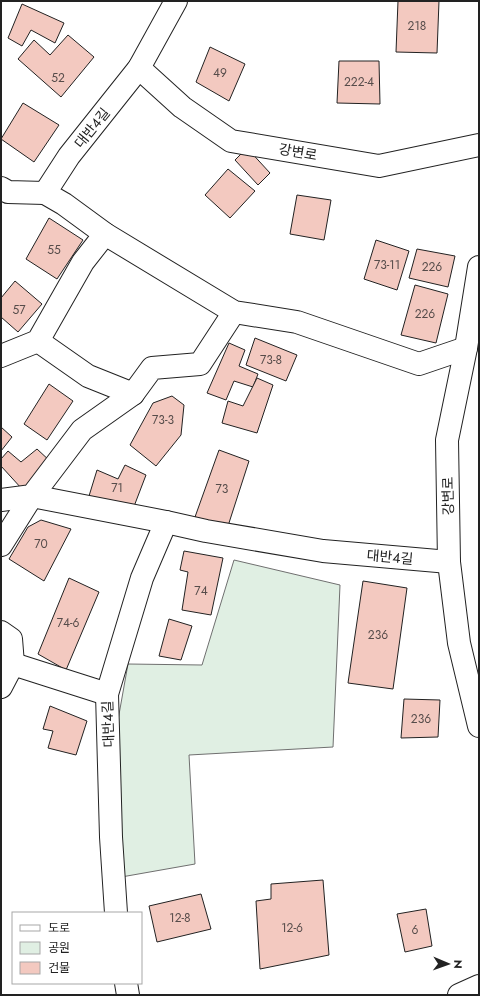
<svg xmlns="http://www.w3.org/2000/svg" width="480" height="996" viewBox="0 0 480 996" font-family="Jost,'Noto Sans KR',sans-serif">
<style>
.green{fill:#e0efe3;stroke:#6f6f6f}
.building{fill:#f3c9c0;stroke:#222}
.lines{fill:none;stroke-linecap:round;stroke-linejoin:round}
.minor-casing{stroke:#222;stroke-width:24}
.minor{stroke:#fff;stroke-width:22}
.labels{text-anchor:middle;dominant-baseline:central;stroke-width:3;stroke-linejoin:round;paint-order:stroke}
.number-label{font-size:12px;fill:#564c4a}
.street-label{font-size:14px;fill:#222;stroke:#fff}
</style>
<rect width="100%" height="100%" fill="#fff"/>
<polygon class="green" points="234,560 340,585 333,747 189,755 195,864 110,879 110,765 128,664 202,665"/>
<g class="building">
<polygon points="398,1 439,1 437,53 396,52"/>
<polygon points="22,4 64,23 55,43 31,30 22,46 8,38"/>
<polygon points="68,35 94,57 61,97 18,59 34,40 50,55"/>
<polygon points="210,47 245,64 229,101 196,82"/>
<polygon points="339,61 379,61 380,104 337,103"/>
<polygon points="23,103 59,125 34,162 1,139"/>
<polygon points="247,148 270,173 258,185 235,160"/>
<polygon points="228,169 255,191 230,218 205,195"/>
<polygon points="297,195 331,200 324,240 290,234"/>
<polygon points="49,218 83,240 57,279 26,259"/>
<polygon points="376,240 409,251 397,290 364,279"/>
<polygon points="417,249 455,256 448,287 409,278"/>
<polygon points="15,281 42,304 18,332 1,317 1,298"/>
<polygon points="415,285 448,294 436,343 401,335"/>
<polygon points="255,338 297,355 286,381 246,365"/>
<polygon points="229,343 245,350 239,366 258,374 253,387 234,381 226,400 207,393"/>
<polygon points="257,378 273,385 257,433 222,423 228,401 243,406"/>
<polygon points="49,384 73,401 47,440 24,424"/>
<polygon points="172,396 184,405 181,435 156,466 130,445 153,403"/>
<polygon points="1,427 12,437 1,451"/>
<polygon points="37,449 51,462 22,489 1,466 1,459 8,451 21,462"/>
<polygon points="219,450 249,461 228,526 195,517"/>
<polygon points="125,465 146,475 133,509 89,496 97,470 118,479"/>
<polygon points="41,520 71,529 44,581 9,559 28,527"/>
<polygon points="184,551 223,558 211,615 182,610 188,572 180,570"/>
<polygon points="69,578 99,592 66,670 38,654"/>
<polygon points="363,581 407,588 393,689 348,683"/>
<polygon points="169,619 192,626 181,660 159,656"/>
<polygon points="404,699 440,700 438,737 401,738"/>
<polygon points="50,706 87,721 76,755 48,748 53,731 43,729"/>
<polygon points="323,880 329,955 260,969 256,901 271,899 271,884"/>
<polygon points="201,894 211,929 157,942 149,906"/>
<polygon points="426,909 432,946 405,952 397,914"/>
</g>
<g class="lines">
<defs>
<g id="minor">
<polyline points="176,1 139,68 69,156 45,193 64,204 105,234 234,312 297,322 419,364 466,348"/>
<polyline points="139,68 182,107 231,141 379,166 479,145"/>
<polyline points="1,188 8,192 45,193"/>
<polyline points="479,267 466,348 447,440 449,562 459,643 479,726"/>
<polyline points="38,341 88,376 133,394"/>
<polyline points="1,356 38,341 83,262 105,234"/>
<polyline points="1,500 32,496 82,430 133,394 152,368 200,364 234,312"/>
<polyline points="1,545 32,496 166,522 206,531 323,551 449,562"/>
<polyline points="1,632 11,639 13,664"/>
<polyline points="1,687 13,664 107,694"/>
<polyline points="116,913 111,837 107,694 142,578 166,522"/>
<polyline points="126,983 128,995"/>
<polyline points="459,995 479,986"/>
</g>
</defs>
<use href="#minor" class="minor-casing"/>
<use href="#minor" class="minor"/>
</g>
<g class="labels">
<g class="number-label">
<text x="417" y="26">218</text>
<text x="220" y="73">49</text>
<text x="58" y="78">52</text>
<text x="359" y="82">222-4</text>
<text x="54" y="250">55</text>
<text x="387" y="265">73-11</text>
<text x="432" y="267">226</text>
<text x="19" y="310">57</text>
<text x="425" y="314">226</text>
<text x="271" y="360">73-8</text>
<text x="163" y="420">73-3</text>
<text x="117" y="488">71</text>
<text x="222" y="489">73</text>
<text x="41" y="544">70</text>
<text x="201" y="591">74</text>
<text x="68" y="623">74-6</text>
<text x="378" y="635">236</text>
<text x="421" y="719">236</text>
<text x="180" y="918">12-8</text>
<text x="292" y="928">12-6</text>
<text x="415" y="930">6</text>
</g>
<g class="street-label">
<text transform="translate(92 128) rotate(-51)">대반4길</text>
<text transform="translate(298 152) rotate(10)">강변로</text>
<text transform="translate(448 496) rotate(-91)">강변로</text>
<text transform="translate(390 557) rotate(5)">대반4길</text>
<text transform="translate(108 724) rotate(-92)">대반4길</text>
</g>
</g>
<rect width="480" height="996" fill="none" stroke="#222222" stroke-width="4"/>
<rect x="12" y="912" width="130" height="72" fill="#ffffff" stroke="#a7a7a7"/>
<rect x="20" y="925" width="20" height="6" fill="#ffffff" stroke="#a7a7a7"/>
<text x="48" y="932" font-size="12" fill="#222222">도로</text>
<rect x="20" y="942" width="20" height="12" fill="#e0efe3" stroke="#a7a7a7"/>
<text x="48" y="952" font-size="12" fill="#222222">공원</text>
<rect x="20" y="962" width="20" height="12" fill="#f3c9c0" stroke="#a7a7a7"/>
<text x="48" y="972" font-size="12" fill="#222222">건물</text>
<g transform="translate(448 964) rotate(92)" stroke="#ffffff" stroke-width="3" paint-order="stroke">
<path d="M0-3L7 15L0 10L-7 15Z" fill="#222222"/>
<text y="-6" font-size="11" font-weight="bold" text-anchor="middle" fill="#222222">N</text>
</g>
</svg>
